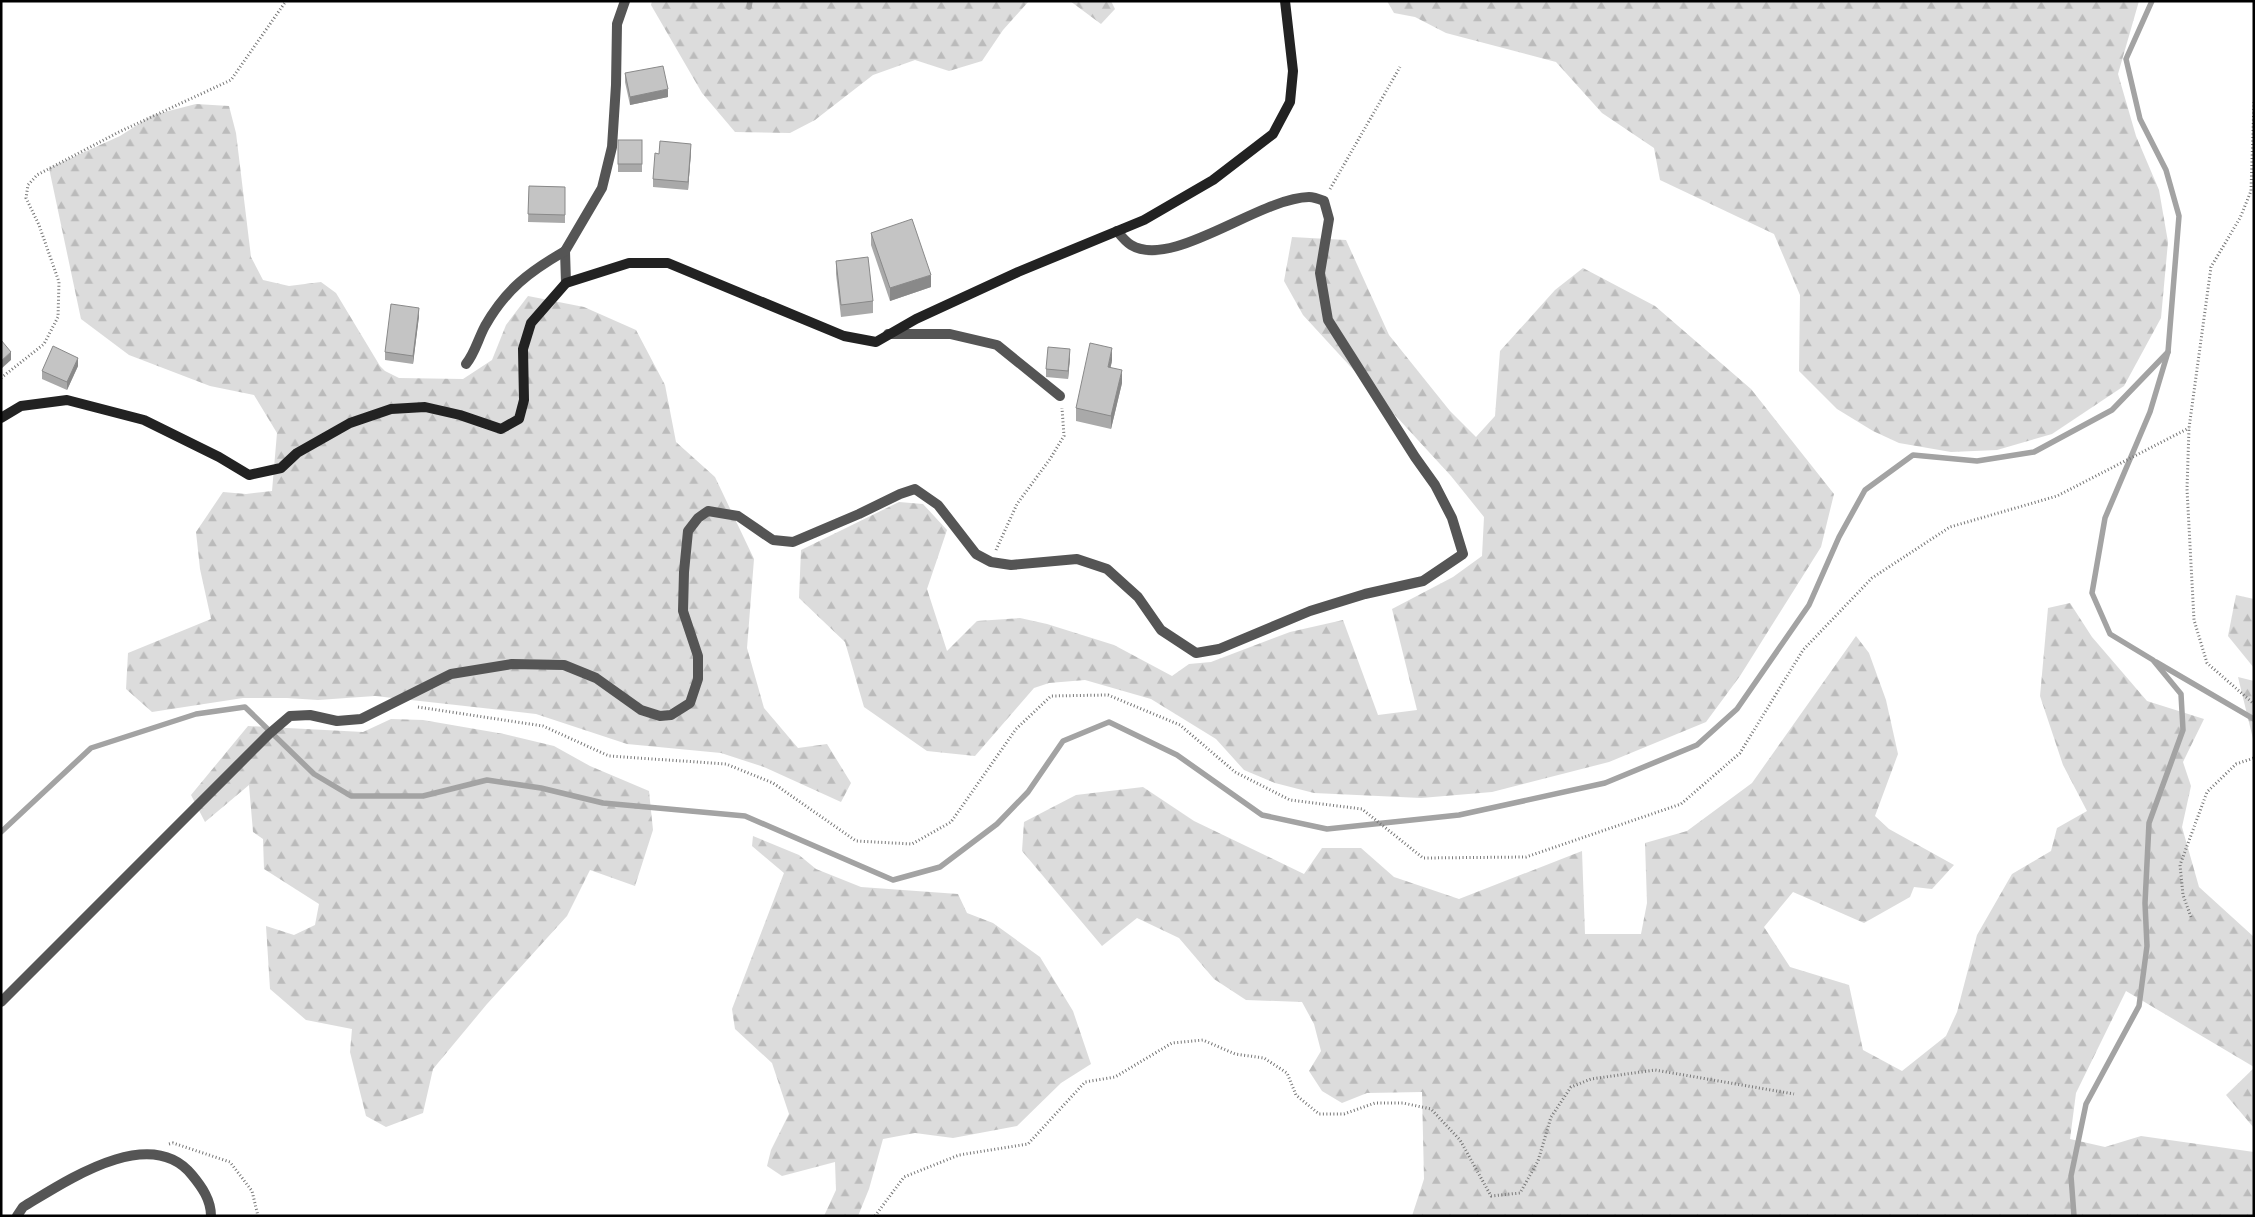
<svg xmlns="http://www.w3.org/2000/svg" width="2255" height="1217" viewBox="0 0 2255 1217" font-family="Raleway,sans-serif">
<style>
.forest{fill:url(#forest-firs)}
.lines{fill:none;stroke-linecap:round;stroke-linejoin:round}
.stream{stroke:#a3a3a3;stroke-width:5.5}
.path{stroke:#777;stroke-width:3;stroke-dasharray:1 2.5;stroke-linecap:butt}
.street{stroke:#555;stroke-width:10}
.secondary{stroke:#222;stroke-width:10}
.wall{fill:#a9a9a9}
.shaded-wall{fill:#898989}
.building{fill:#c4c4c4;stroke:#898989}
</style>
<defs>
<pattern id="forest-firs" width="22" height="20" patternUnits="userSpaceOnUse" patternTransform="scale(1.25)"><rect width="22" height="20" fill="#dcdcdc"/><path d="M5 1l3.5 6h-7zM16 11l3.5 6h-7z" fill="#bbb"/></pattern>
</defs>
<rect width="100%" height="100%" fill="#fff"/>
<g class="forest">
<polygon points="652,1 1029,1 1003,30 982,61 949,71 915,60 873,75 815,120 790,133 735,132 702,93 651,5"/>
<polygon points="1070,1 1111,1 1115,9 1101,24"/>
<polygon points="1387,1 2139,1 2118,74 2136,136 2159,190 2168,242 2161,318 2124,386 2052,434 1997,450 1951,452 1899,443 1873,431 1837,409 1799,371 1800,295 1774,234 1660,180 1654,148 1602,113 1556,62 1446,33 1415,17 1394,13"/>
<polygon points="196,104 229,106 236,133 251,257 263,280 289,286 321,282 336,293 380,366 385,371 399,378 463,379 492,360 506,325 528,296 584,307 636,330 665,385 676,442 715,477 754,559 747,648 764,708 798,748 827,744 851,783 841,802 764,767 721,753 627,744 536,714 375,696 318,700 287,698 243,698 152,712 126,689 128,653 211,619 200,569 196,532 223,492 246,494 272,491 277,433 254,395 210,386 129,355 81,319 49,168 120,136 153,115"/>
<polygon points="1292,237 1346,240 1389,335 1450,411 1476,437 1495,416 1500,351 1555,290 1583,268 1655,306 1751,389 1834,494 1821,547 1740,676 1706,722 1609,762 1492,792 1421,798 1314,793 1275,783 1244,770 1216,739 1151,699 1085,680 1049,683 1034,688 975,756 927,751 864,707 845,642 799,598 801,550 899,502 923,504 947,530 927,589 947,651 977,621 1020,618 1047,624 1114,645 1172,676 1189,664 1211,662 1290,632 1343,620 1378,715 1417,710 1392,609 1453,577 1482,556 1484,517 1451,476 1303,315 1284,281"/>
<polygon points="2236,595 2254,599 2254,668 2228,636"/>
<polygon points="2070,603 2092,637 2147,701 2204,719 2183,762 2191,786 2182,827 2199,887 2254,937 2254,1067 2126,991 2076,1093 2070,1139 2105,1147 2141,1136 2254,1152 2254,1216 1412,1216 1424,1179 1422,1092 1367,1093 1342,1103 1322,1091 1309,1071 1321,1051 1314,1024 1302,1002 1246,1000 1214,979 1179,938 1137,918 1102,946 1022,851 1024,822 1076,795 1143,787 1194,821 1304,874 1322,848 1361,848 1394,877 1459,899 1582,851 1585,934 1641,934 1647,903 1645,843 1687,831 1752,783 1856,636 1869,653 1886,700 1898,754 1875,816 1889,829 1954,865 1932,889 1914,887 1910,897 1864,923 1793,892 1764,927 1790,967 1849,985 1863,1050 1902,1071 1946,1036 1957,1012 1977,935 2012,874 2051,851 2057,828 2087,811 2063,765 2040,696 2048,608"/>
<polygon points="2238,677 2254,681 2254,743"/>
<polygon points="391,719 423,720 504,734 554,746 590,766 649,791 653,830 635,886 590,870 567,916 487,1004 433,1069 423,1113 386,1127 366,1116 350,1052 352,1029 306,1020 270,989 266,926 294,935 315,925 319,904 264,869 263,839 253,832 249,785 205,822 191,795 248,726 363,732"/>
<polygon points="753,836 799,855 816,869 861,887 958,894 967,913 993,923 1040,957 1073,1011 1091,1064 1061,1083 1017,1126 953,1138 915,1133 883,1139 869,1189 858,1216 824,1216 836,1190 835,1162 782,1176 767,1166 771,1150 789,1114 772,1063 735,1029 732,1009 784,873 752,846"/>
<polygon points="2254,1068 2254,1128 2226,1095"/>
</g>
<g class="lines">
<g class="stream">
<polyline points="749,7 750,1"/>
<polyline points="2156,662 2254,719"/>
<polyline points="1,832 91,748 196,714 245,707 314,774 351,796 423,796 487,780 541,788 603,803 745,816 893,880 940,867 997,824 1028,792 1063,741 1109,722 1177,755 1262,815 1327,829 1459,815 1605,783 1697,745 1737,709 1809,605 1839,537 1865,490 1913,455 1977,461 2034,452 2112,410 2168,352"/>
<polyline points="2074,1216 2071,1176 2086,1104 2139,1006 2147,946 2145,903 2149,823 2183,730 2181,694 2153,660 2110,634 2092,593 2105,518 2150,412 2168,352 2179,216 2166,170 2140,119 2126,59 2152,1"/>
</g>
<g class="path">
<polyline points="2254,102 2251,191 2240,218 2211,267 2189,428 2187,489 2194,620 2207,663 2254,704"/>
<polyline points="1330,189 1400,67"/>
<polyline points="1,378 44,344 58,317 59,282 39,225 26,198 28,185 37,175 119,132 231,80 286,1"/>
<polyline points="996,550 1017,504 1050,459 1064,436 1062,408"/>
<polyline points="418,707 543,726 609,756 726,764 773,783 856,841 912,844 951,822 1016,729 1051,696 1108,695 1180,725 1235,772 1290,800 1362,809 1423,858 1526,857 1681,804 1740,753 1803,650 1872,578 1950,527 2057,496 2189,428"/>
<polyline points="2191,917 2183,895 2180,865 2207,792 2236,764 2254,758"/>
<polyline points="169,1144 173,1143 230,1162 252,1191 258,1216"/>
<polyline points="875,1216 904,1177 959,1155 1028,1144 1085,1082 1115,1077 1172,1043 1203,1040 1235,1054 1264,1058 1287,1073 1296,1095 1319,1114 1344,1114 1375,1103 1403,1103 1431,1109 1460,1140 1491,1196 1520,1193 1538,1161 1551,1117 1571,1087 1591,1079 1655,1070 1794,1094"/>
</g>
<g class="street">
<polyline points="566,283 565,251 602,188 612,147 616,85 617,24 625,1"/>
<polyline points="888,334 950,334 997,345 1060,396"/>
<path d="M466,364C475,353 478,339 485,326C506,289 529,272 565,251"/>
<path d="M1,1002L269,734L290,716L310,715L337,721L361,719L451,674L512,664L564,665L596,678L641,710L660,716L671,715L690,703L698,679V656L683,611L684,572L688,531L698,518L708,511L738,516L773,540L793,542L859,514L900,494L915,489L938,505L976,554L991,562L1011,565L1077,559L1107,569L1138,597L1161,630L1196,653L1219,649L1310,611L1365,594L1423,581L1463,554L1452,518L1435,485L1415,457L1328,320L1320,273L1329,219L1324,201C1319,199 1314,197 1309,197C1259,198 1172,270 1131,245C1126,242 1121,236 1117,231"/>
<path d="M17,1216L23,1207C65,1182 150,1123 192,1175C202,1187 211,1200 211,1216"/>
</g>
<polyline class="secondary" points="1,418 21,406 67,400 144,420 219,457 249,475 281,468 297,453 350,423 391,409 425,407 460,415 501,429 519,419 524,400 523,349 531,323 566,283 629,263 668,263 844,336 876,342 916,319 1018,272 1144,220 1213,180 1273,134 1290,102 1293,71 1285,1"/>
</g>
<g class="wall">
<polygon points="625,73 668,97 630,105 625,82"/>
<rect x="618" y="140" width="24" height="32"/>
<polygon points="691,152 688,190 653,187 653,179 659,154"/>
<polygon points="529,186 565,187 565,223 528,222"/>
<polygon points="871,233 931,287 890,301 871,245"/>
<polygon points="836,261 873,301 873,313 841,317 836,274"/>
<polygon points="419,316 413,364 385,360 385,352"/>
<polygon points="1070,358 1068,379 1046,377 1046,369"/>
<polygon points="1112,361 1110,368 1122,383 1111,429 1076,421 1076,408"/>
<polygon points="78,366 67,390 42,379 42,371"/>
</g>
<g class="shaded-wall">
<polygon points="668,89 668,97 630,105 630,97"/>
<polygon points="691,144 691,152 688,190 688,182"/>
<polygon points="931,275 931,287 890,301 890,288"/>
<polygon points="419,308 419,316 413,364 413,356"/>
<polygon points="1112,348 1112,361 1108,379 1108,367"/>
<polygon points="1070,349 1070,358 1068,379 1068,371"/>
<polygon points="11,352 11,360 1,369 1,361"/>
<polygon points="78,358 78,366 67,390 67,382"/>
<polygon points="1122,370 1122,383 1111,429 1111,416"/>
</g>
<g class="building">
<polygon points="663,66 668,89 630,97 625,73"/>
<rect x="618" y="140" width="24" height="24"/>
<polygon points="660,141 691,144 688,182 653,179 655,153 659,154"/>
<polygon points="529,186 565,187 565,215 528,214"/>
<polygon points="912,219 931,275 890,288 871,233"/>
<polygon points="868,257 873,301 841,305 836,261"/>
<polygon points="391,304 419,308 413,356 385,352"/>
<polygon points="1,340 11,352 1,361"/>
<polygon points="1090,343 1112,348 1108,367 1122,370 1111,416 1076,408"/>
<polygon points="53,346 78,358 67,382 42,371"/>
<polygon points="1048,347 1070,349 1068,371 1046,369"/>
</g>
<rect width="2255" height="1217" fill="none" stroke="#000000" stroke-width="5"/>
</svg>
